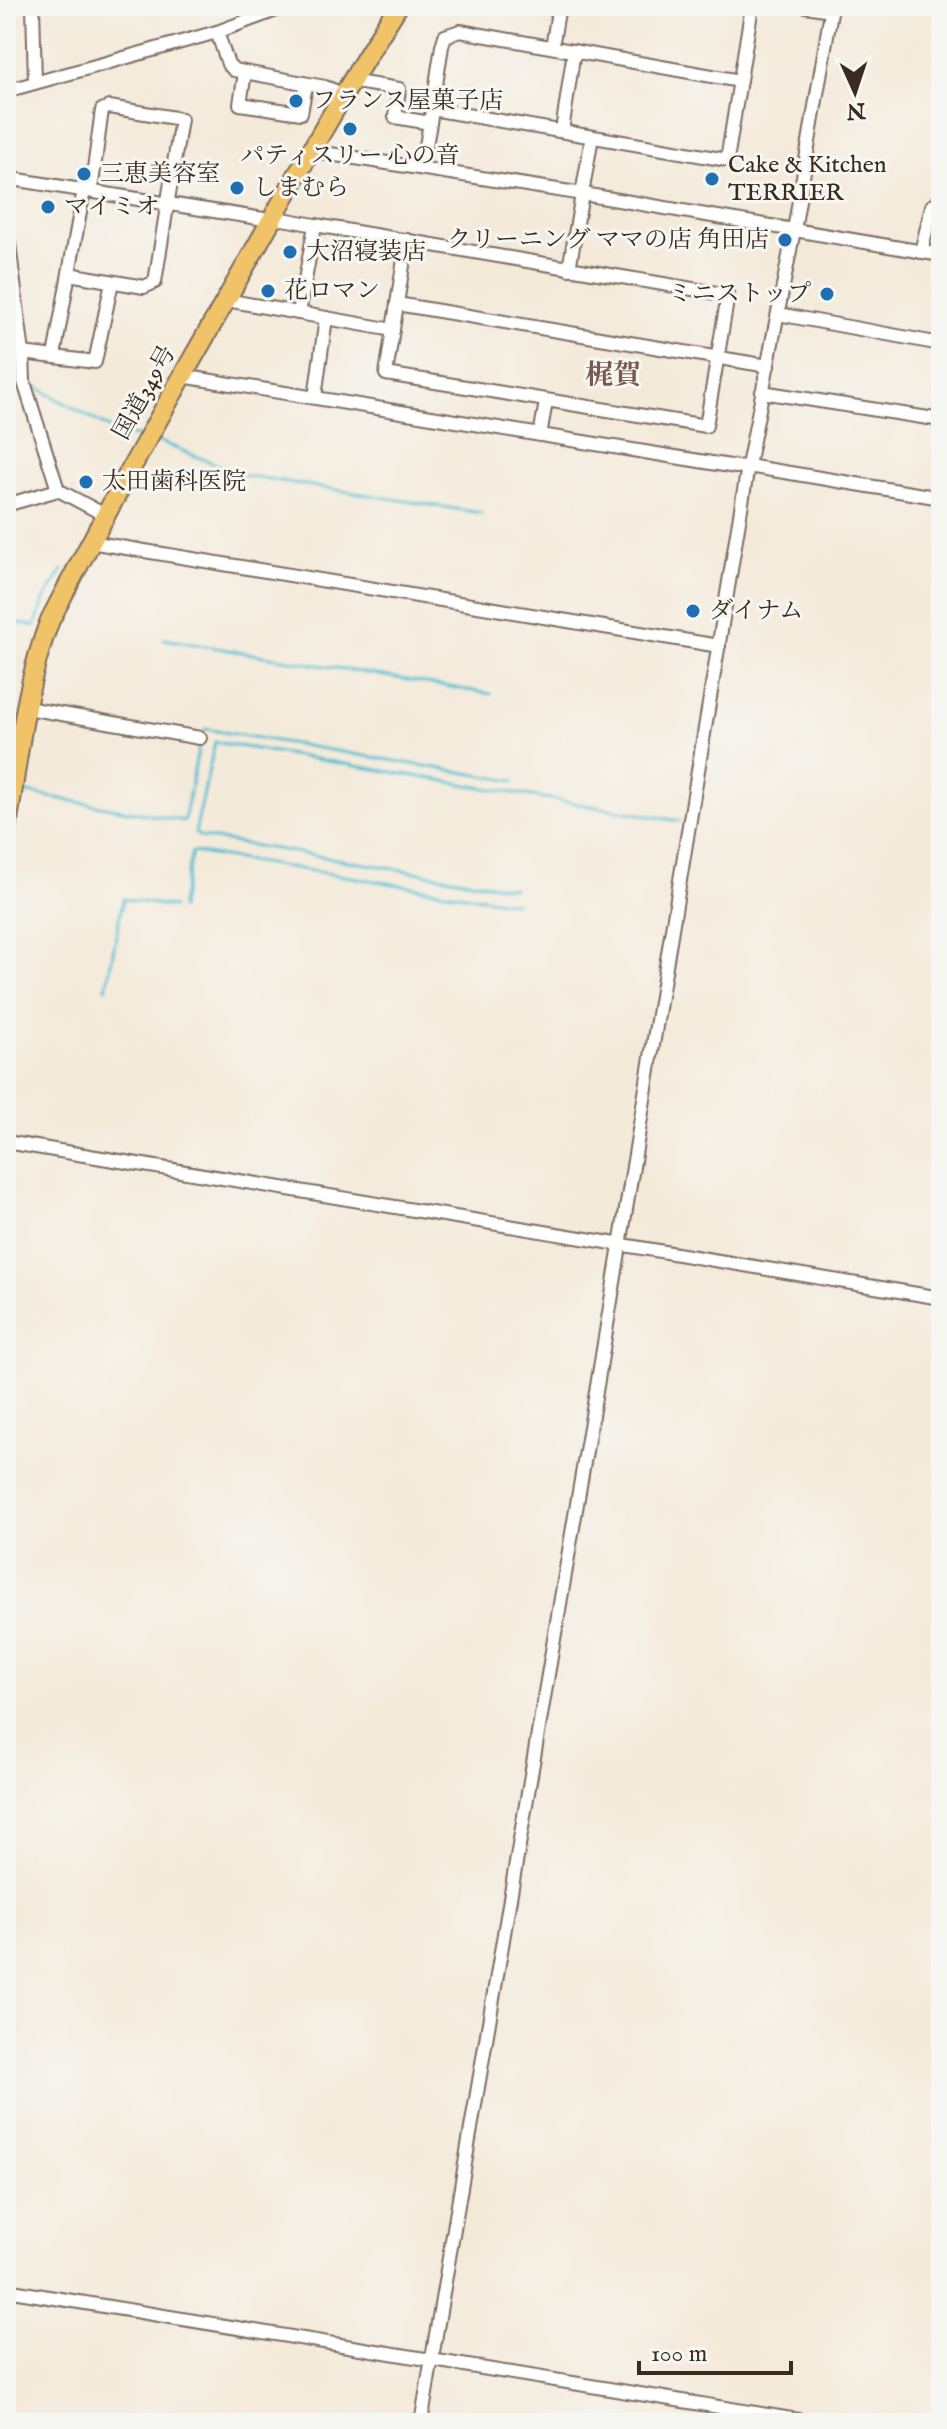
<svg xmlns="http://www.w3.org/2000/svg" width="947" height="2429" viewBox="0 0 947 2429" font-family="'IM FELL English','Noto Serif JP',serif">
<style>
.lines{fill:none;stroke-linecap:round;stroke-linejoin:round}
.stream{stroke:#54bed1;stroke-width:3}
.minor-casing{stroke:#7c6d60;stroke-width:16}
.highway-casing{stroke:#7c6d60;stroke-width:22}
.minor{stroke:#fff;stroke-width:12}
.highway{stroke:#f1c369;stroke-width:18}
.poi-dot{fill:#1f6fb2;stroke:#f6f6f2;stroke-width:3}
.labels{text-anchor:middle;dominant-baseline:central;stroke-width:6;stroke-linejoin:round;paint-order:stroke}
.poi-label{font-size:24px;fill:#3b2a1e;stroke:#f6f6f2;text-anchor:start}
.street-label{font-size:24px;fill:#3b2a1e;stroke:#f6f6f2}
.quarter-label{font-size:28px;font-weight:bold;fill:#785a4f;stroke:#f6f6f2}
</style>
<rect width="100%" height="100%" fill="#f6f6f2"/>
<filter id="ink" filterUnits="userSpaceOnUse"><feTurbulence type="fractalNoise" baseFrequency=".0125" numOctaves="2"/><feDisplacementMap in="SourceGraphic" scale="16" xChannelSelector="R" yChannelSelector="G"/><feConvolveMatrix kernelMatrix="1 2 1 2 8 2 1 2 1" color-interpolation-filters="sRGB"/></filter>
<filter id="wash" filterUnits="userSpaceOnUse"><feTurbulence type="fractalNoise" baseFrequency=".006" numOctaves="4" result="noise"/><feDisplacementMap in="SourceGraphic" scale="32" xChannelSelector="R" yChannelSelector="G"/><feGaussianBlur stdDeviation="1.8" result="paint"/><feColorMatrix in="noise" values="0 0 0 0 0 0 0 0 0 0 0 0 0 0 0 0 0 1.4 0 .05"/><feComposite in="paint" operator="in"/></filter>
<g filter="url(#wash)">
<rect width="100%" height="100%" fill="#f4eada"/>
<g class="lines">
<g class="stream">
<polyline points="31,384 111,429 127,435 138,436"/>
<polyline points="6,395 19,387"/>
<polyline points="158,441 243,475 481,513"/>
<polyline points="6,512 57,497 94,517"/>
<polyline points="6,621 35,626 45,598 63,570"/>
<polyline points="164,639 491,694"/>
<polyline points="205,729 514,781"/>
<polyline points="22,792 184,821 199,745"/>
<polyline points="513,888 201,837 195,833 215,742 679,821"/>
<polyline points="180,908 192,852 515,903"/>
<polyline points="106,989 123,899 173,907"/>
</g>
</g>
</g>
<g filter="url(#ink)">
<g class="lines">
<defs>
<g id="minor">
<polyline points="33,6 35,81"/>
<polyline points="806,6 831,10"/>
<polyline points="217,32 228,64 234,70 325,87 343,94"/>
<polyline points="552,47 559,6"/>
<polyline points="245,73 240,104 301,113 306,85"/>
<polyline points="353,77 362,83 399,89 395,117 430,123 442,46 445,36 460,31 740,81"/>
<polyline points="6,91 217,32 287,6"/>
<polyline points="432,109 727,160 752,6"/>
<polyline points="562,131 574,51"/>
<polyline points="311,151 583,194 941,255"/>
<polyline points="422,168 430,123"/>
<polyline points="6,178 270,220 283,219 315,225"/>
<polyline points="6,221 23,353 24,382 58,490"/>
<polyline points="921,252 932,206 941,200"/>
<polyline points="569,269 592,137"/>
<polyline points="69,274 144,287 155,282 181,119 109,107 102,110 91,191"/>
<polyline points="226,300 393,330"/>
<polyline points="397,304 768,366"/>
<path d="M299,313L315,225C453,248 590,272 728,295L706,426L386,374L407,240"/>
<polyline points="778,314 941,344"/>
<polyline points="23,353 95,362 112,282"/>
<polyline points="54,356 84,190"/>
<polyline points="182,376 736,467 748,466 941,498"/>
<polyline points="762,392 941,420"/>
<polyline points="315,397 326,318"/>
<polyline points="540,435 546,402"/>
<polyline points="6,505 58,490 105,515"/>
<polyline points="90,542 719,646"/>
<polyline points="27,708 200,738"/>
<polyline points="6,1142 941,1298"/>
<polyline points="6,2290 816,2423"/>
<polyline points="421,2423 598,1380 748,466 794,230 832,6"/>
</g>
<path id="highway" d="M6,832C18,762 24,687 50,620C106,512 165,406 226,300C282,202 337,102 398,6"/>
</defs>
<use href="#minor" class="minor-casing"/>
<use href="#highway" class="highway-casing"/>
<use href="#minor" class="minor"/>
<use href="#highway" class="highway"/>
</g>
</g>
<g class="poi-dot">
<circle cx="296" cy="101" r="8"/>
<circle cx="350" cy="129" r="8"/>
<circle cx="84" cy="174" r="8"/>
<circle cx="712" cy="179" r="8"/>
<circle cx="237" cy="188" r="8"/>
<circle cx="48" cy="207" r="8"/>
<circle cx="785" cy="240" r="8"/>
<circle cx="290" cy="252" r="8"/>
<circle cx="268" cy="291" r="8"/>
<circle cx="827" cy="294" r="8"/>
<circle cx="86" cy="482" r="8"/>
<circle cx="693" cy="611" r="8"/>
</g>
<g class="labels">
<g class="poi-label">
<text x="312" y="101">フランス屋菓子店</text>
<text x="350" y="156" text-anchor="middle">パティスリー 心の音</text>
<text x="728" y="165">Cake &amp; Kitchen<tspan x="728" dy="28">TERRIER</tspan></text>
<text x="100" y="174">三恵美容室</text>
<text x="253" y="188">しまむら</text>
<text x="64" y="207">マイミオ</text>
<text x="769" y="240" text-anchor="end">クリーニング ママの店 角田店</text>
<text x="306" y="252">大沼寝装店</text>
<text x="284" y="291">花ロマン</text>
<text x="811" y="294" text-anchor="end">ミニストップ</text>
<text x="102" y="482">太田歯科医院</text>
<text x="709" y="611">ダイナム</text>
</g>
<g class="street-label">
<text transform="translate(145 393) rotate(-61)">国道349号</text>
</g>
<g class="quarter-label">
<text x="613" y="376">梶賀</text>
</g>
</g>
<rect width="947" height="2429" fill="none" stroke="#f6f6f2" stroke-width="32"/>
<g transform="translate(855 92) rotate(177)" stroke="#f6f6f2" stroke-width="6" paint-order="stroke">
<path d="M0-6L14 30L0 20L-14 30Z" fill="#3b2a1e"/>
<text y="-12" font-size="22" font-weight="bold" text-anchor="middle" fill="#3b2a1e">N</text>
</g>
<path d="M639 2361v12h152v-12" fill="none" stroke="#3b2a1e" stroke-width="4"/>
<text x="651" y="2361" font-size="24" fill="#3b2a1e" stroke="#f6f6f2" stroke-width="6" paint-order="stroke">100 m</text>
</svg>
